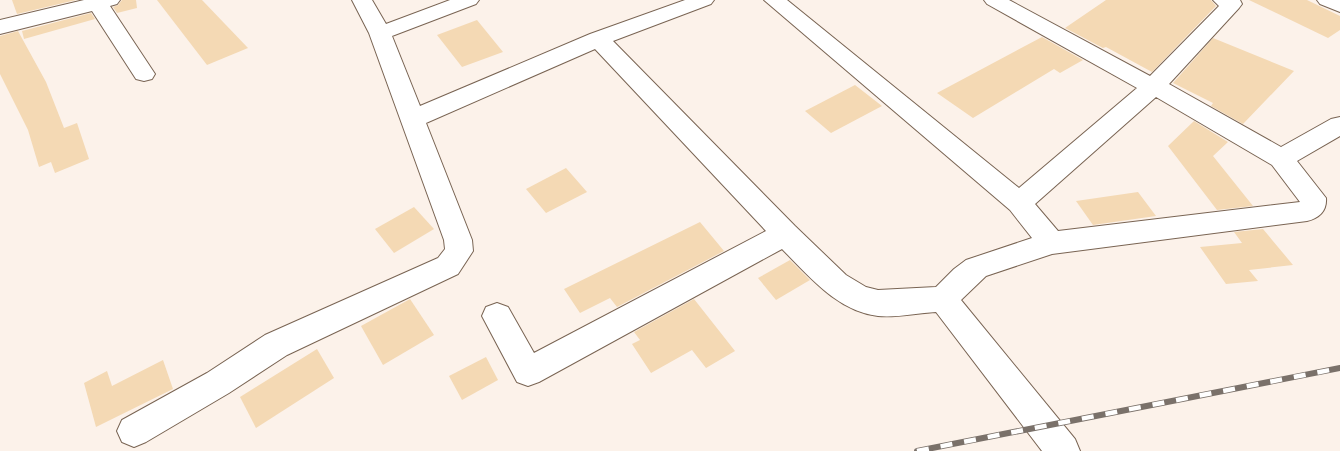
<svg xmlns="http://www.w3.org/2000/svg" width="1340" height="451" viewBox="0 0 1340 451" font-family="Commissioner,sans-serif">
<style>
.building{fill:#f4d9b4}
.lines{fill:none;stroke-linecap:round;stroke-linejoin:round}
.minor-casing{stroke:#796453;stroke-width:2}
.minor{fill:#fff;fill-rule:evenodd}
.rail-casing{stroke:#7a716a;stroke-width:6}
.rail{stroke:#fff;stroke-width:4.5;stroke-dasharray:12;stroke-linecap:butt}
</style>
<rect width="100%" height="100%" fill="#fcf2ea"/>
<g class="building">
<polygon points="12,0 76,0 17,14"/>
<polygon points="122,0 136,0 137,8 117,13 113,7 118,5"/>
<polygon points="157,0 202,0 248,48 207,65"/>
<polygon points="1106,0 1211,0 1216,6 1152,72 1106,47 1103,48 1065,28"/>
<polygon points="1249,0 1307,0 1340,16 1340,30 1328,38"/>
<polygon points="91,13 95,19 24,39 22,31"/>
<polygon points="477,20 503,52 462,67 437,35"/>
<polygon points="18,31 46,82 64,128 77,123 89,159 55,173 51,162 39,167 28,130 0,74 0,36"/>
<polygon points="1042,37 1083,60 1060,73 1054,69 973,118 937,93"/>
<polygon points="1213,38 1294,71 1243,124 1211,106 1213,103 1173,83"/>
<polygon points="855,85 882,106 831,133 805,111"/>
<polygon points="1194,121 1228,142 1213,156 1253,206 1217,210 1168,146"/>
<polygon points="566,168 587,192 546,213 526,189"/>
<polygon points="1138,192 1156,216 1093,225 1076,201"/>
<polygon points="414,207 434,229 394,253 375,229"/>
<polygon points="700,222 724,251 617,307 610,298 580,313 564,289"/>
<polygon points="1263,229 1293,265 1249,270 1258,281 1226,284 1200,247 1242,243 1234,232"/>
<polygon points="790,260 810,280 776,300 758,278"/>
<polygon points="410,299 434,335 383,365 361,326"/>
<polygon points="694,299 735,351 706,368 692,350 651,373 632,344 640,340 634,332"/>
<polygon points="317,349 334,378 256,428 240,397"/>
<polygon points="486,357 498,380 462,400 449,376"/>
<polygon points="163,360 173,389 96,427 84,383 107,371 112,386"/>
</g>
<g class="lines">
<defs>
<g id="minor">
<polygon points="84,0 120,0 117,4 110,6 155,74 152,79 144,81 136,79 92,11 0,34 0,20"/>
<path d="M352,0H372L386,24L450,0H479L476,4L392,36L420,106L590,34L685,0H714L711,4L613,41L795,226L846,275L866,287L878,290L936,287L954,269L966,260L1032,238L1010,210L764,0H787L1019,188L1137,88L987,4L984,0H1009L1150,76L1219,6L1213,0H1240L1242,4L1239,8L1169,84L1281,147L1331,119L1340,117V136L1297,161L1326,198C1327,211 1319,218 1307,221L1052,254L986,276L961,300L1075,439L1080,451H1042L936,312C918,313 895,318 878,316C837,311 809,276 782,249L539,382L528,386L517,382L482,316L486,307L497,303L508,307L534,353L766,231L595,49L426,123L472,240L473,251L458,274L287,355L229,393L146,442L134,447L122,442L117,431L122,420L207,373L265,335L438,258L445,249L444,240L369,33ZM1156,97L1272,165L1300,202L1058,231L1035,204Z"/>
<polygon points="1317,0 1340,0 1340,12 1320,4"/>
</g>
</defs>
<use href="#minor" class="minor-casing"/>
<use href="#minor" class="minor"/>
<defs>
<polyline id="rail" points="917,451 1340,368"/>
</defs>
<use href="#rail" class="rail-casing"/>
<use href="#rail" class="rail"/>
</g>
</svg>
